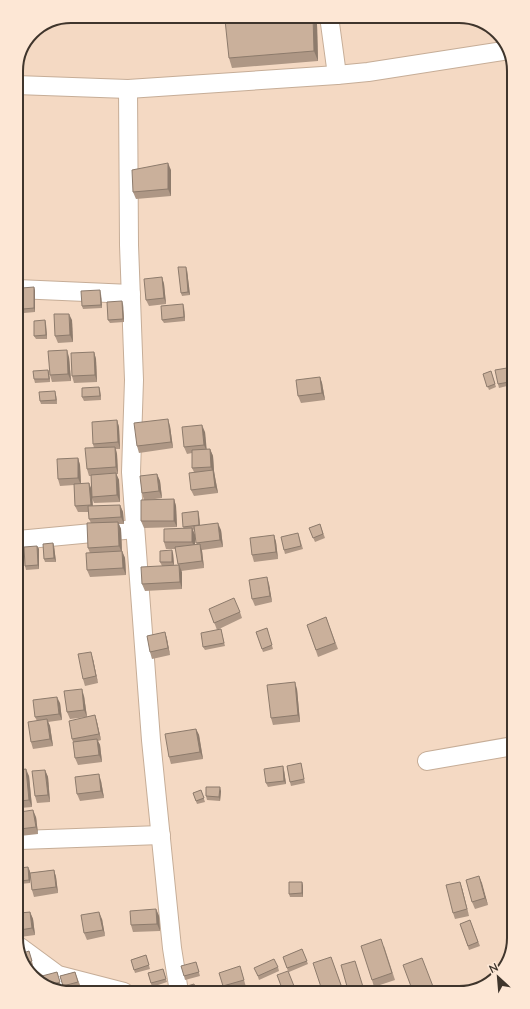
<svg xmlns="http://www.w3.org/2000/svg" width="530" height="1009" viewBox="0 0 530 1009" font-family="Lato,sans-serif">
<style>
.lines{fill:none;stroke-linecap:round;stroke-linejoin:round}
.street-casing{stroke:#c6ad97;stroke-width:20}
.street{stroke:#fff;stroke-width:18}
.wall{fill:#ae9785;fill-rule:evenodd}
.shaded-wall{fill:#8d7b6c}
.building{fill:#cab09b;stroke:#8d7b6c}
.rim{fill:none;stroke:#3f352c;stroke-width:2}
</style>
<rect width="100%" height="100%" fill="#f4d9c3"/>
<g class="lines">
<defs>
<g id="street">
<polyline points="329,16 337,75"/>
<polyline points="16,85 128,89 337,75 368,72 510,50"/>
<polyline points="128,89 129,245 134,380 131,472 151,740 172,948 179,992"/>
<polyline points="17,289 131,294"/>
<polyline points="18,540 135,529"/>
<polyline points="427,761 513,746"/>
<polyline points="20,840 161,835"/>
<polyline points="20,947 58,975 124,992"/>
</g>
</defs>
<use href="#street" class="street-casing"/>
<use href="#street" class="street"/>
</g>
<g class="wall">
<polygon points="317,24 318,61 232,68 229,58"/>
<polygon points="171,170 171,196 136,199 133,192"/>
<polygon points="187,270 190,295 182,296 181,293"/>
<polygon points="162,277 164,284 166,304 149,306 146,300"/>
<polygon points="34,287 35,291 35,312 24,313 23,309"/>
<polygon points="101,294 102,308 83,309 82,306"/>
<polygon points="123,304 124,322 110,323 108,320"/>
<polygon points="184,307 185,321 164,323 162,320"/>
<polygon points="45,320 46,324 47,339 36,339 34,336"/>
<polygon points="72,320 73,342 58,343 55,336"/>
<polygon points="94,352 96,359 97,382 74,383 72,376"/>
<polygon points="69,357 71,381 52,382 50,375"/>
<polygon points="507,368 511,385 499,388 498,384"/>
<polygon points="48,370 49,373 50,382 35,383 34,379"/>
<polygon points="491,371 496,387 489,390 483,374"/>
<polygon points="320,377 322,383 325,400 301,403 298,396"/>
<polygon points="99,387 100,390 101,400 84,401 82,397"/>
<polygon points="56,395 57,404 41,404 40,401"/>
<polygon points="117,420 119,427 120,449 116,449 117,454 118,474 116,474 119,480 120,502 94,503 92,498 93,506 120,505 123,512 124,524 119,524 121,529 122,551 125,558 126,575 90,577 87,570 90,553 88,548 91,523 89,519 89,512 78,512 75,506 74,485 60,486 58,479 78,458 80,465 81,484 91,489 91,476 89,476 87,469 94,448 93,444"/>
<polygon points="170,426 173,448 139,453 137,446"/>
<polygon points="205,432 206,449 210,449 213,456 214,471 215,477 218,493 194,496 191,490 194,472 192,468 192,453 187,454 184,447"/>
<polygon points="157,474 160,481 162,498 148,500 174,499 176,506 177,527 144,528 141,521 144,500 142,493"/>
<path d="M198,511L199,515L200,525L221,530L223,547L202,550L204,568L181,571L182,589L145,591L142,584L162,566L160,562L173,553L174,565H178L176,549H166L164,542L184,528L183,527ZM195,529L197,544L195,545V535L193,530Z"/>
<polygon points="320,524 325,538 315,542 309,528"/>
<polygon points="274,535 276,542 278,559 254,562 252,555"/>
<polygon points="299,536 303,549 285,554 284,550"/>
<polygon points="53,543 54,546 56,562 45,562 44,559"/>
<polygon points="37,546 39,549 39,569 26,570 25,566"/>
<polygon points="269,584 272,602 255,606 252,599"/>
<polygon points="209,609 240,612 242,618 217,630"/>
<polygon points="326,617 338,649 318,657 307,625"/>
<polygon points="267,628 273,649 263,652 256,632"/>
<polygon points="221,629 225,646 205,650 203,647"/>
<polygon points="165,632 167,639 170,655 152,659 150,652"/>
<polygon points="93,659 98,683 85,686 83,679"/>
<polygon points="297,689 300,722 273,725 271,718"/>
<polygon points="84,696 87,717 95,715 97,722 101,740 98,741 100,745 102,762 78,765 75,758 73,742 72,739 87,717 70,719 67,712"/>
<polygon points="60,703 62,720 48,722 50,726 53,746 33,749 31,742 37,721 35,717"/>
<polygon points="196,729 199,735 203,759 171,764 169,757"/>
<polygon points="19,730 23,730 24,734 24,742 19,742"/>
<polygon points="301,763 305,783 291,786 290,782"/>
<polygon points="19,770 29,776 32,807 20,808"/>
<polygon points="45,770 48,777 50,802 37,803 35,796"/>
<polygon points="284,770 286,784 268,787 266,783"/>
<polygon points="101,781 104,798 80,801 77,794"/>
<polygon points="201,790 205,802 197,804 193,793"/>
<polygon points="221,791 220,801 207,800 206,796"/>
<polygon points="20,812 36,817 38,834 20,836"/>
<polygon points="28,867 30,873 54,870 56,877 58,893 34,897 32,890 30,874 30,883 20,884 20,868"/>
<polygon points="479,876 488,905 475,909 472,902"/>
<polygon points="302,882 303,886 303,897 290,897 289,894"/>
<polygon points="460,882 462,888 469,916 455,919 453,913"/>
<polygon points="156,909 159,916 160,931 133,932 131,925"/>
<polygon points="30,912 33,919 35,935 20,937 20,913"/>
<polygon points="102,919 105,936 87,940 84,933"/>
<polygon points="470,920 480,946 469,950 460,924"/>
<polygon points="384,946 395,980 374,987 372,980"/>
<polygon points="302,949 308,964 289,972 288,971 283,957"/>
<polygon points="29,951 33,965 27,967 20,959"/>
<polygon points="146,955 150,969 135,973 131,960"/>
<polygon points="331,957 343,990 322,990"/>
<polygon points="196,962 200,976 185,980 184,976"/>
<polygon points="278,967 279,971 259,980 256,971"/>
<polygon points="163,969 167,982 152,987 148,973"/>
<polygon points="57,972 61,986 53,988 44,985"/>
<polygon points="75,972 80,985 64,990 60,976"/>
<polygon points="242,973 246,987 232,991 224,991 223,986"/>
</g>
<g class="shaded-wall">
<polygon points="313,16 314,16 317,24 318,61 314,51"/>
<polygon points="168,163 171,170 171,196 168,189"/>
<polygon points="186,267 187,270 190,295 188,292"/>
<polygon points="162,277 164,284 166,304 164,298"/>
<polygon points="34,287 35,291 35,312 34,308"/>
<polygon points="100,290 101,294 102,308 101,305"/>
<polygon points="122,301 123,304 124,322 123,319"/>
<polygon points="183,304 184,307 185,321 184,317"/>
<polygon points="69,314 72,320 73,342 70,335"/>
<polygon points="45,320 46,324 47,339 46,335"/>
<polygon points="67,350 69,357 71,381 68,374"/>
<polygon points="94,352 96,359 97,382 95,375"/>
<polygon points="48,370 49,373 50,382 49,379"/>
<polygon points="320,377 322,383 325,400 322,393"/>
<polygon points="99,387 100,390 101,400 100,396"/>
<polygon points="55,391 56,395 57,404 56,400"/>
<polygon points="168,419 170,426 173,448 171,442"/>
<polygon points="117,420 119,427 120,449 118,442"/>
<polygon points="202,425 205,432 207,452 204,445"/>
<polygon points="115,447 117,454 118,474 116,467"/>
<polygon points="210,449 213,456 214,471 215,477 218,493 215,487 213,473 211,467"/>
<polygon points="78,458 80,465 81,485 78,478"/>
<polygon points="116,473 119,480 120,502 117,495"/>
<polygon points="157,474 160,481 162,498 159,491"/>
<polygon points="89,483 92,490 93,512 91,505"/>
<polygon points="174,499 176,506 177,527 174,521"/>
<polygon points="120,505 123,512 124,524 121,517"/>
<polygon points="198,511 199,515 200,529 199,525"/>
<polygon points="118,522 121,529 122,553 119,546"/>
<polygon points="218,523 221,530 223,547 220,540"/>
<polygon points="192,528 195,535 195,549 192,542"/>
<polygon points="274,535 276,542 278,559 276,552"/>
<polygon points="53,543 54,546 56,562 54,558"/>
<polygon points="200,544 202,551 204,568 202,561"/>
<polygon points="37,546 39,549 39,569 38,565"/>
<polygon points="172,550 173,553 174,565 172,562"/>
<polygon points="122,551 125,558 126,575 123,568"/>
<polygon points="179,565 182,572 182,589 180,582"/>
<polygon points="267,577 269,584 272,602 270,596"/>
<polygon points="165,632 167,639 170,655 168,648"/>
<polygon points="91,652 93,659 98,683 96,676"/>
<polygon points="295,682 297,689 300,722 298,715"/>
<polygon points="82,689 84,696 87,717 84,710"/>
<polygon points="57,697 60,703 62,720 59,714"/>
<polygon points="95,715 97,722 101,740 99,734"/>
<polygon points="47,719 50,726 53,746 50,739"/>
<polygon points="196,729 199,735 203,759 200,752"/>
<polygon points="23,730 24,734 24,742 23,739"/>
<polygon points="97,739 100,745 102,762 99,755"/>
<polygon points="283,766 284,770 286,784 284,781"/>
<polygon points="26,769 29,776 32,807 29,800"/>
<polygon points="45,770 48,777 50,802 48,795"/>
<polygon points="99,774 101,781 104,798 101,791"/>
<polygon points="220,787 221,791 220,801 219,797"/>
<polygon points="33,810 36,817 38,834 36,827"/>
<polygon points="28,867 30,871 30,883 29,880"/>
<polygon points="54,870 56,877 58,893 56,887"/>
<polygon points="479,876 482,883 488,905 485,898"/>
<polygon points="302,882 303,886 303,897 302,893"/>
<polygon points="460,882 462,888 469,916 467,909"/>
<polygon points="156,909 159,916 160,931 157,924"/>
<polygon points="30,912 33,919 35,935 32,928"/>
<polygon points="99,912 102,919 105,936 103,930"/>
</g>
<g class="building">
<polygon points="284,16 313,16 314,51 229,58 225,20"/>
<polygon points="168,163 168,189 133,192 132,170"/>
<polygon points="178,267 186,267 188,292 181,293"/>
<polygon points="162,277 164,298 146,300 144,279"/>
<polygon points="34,287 34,308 23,309 22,288"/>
<polygon points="100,290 101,305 82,306 81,291"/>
<polygon points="122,301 123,319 108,320 107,302"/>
<polygon points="183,304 184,317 162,320 161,306"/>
<polygon points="54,314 69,314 70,335 55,336"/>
<polygon points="45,320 46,335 34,336 34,321"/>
<polygon points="67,350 68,374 50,375 48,351"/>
<polygon points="94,352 95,375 72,376 71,353"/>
<polygon points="507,368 509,382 498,384 495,370"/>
<polygon points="48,370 49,379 34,379 33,371"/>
<polygon points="491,371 495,384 487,387 483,374"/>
<polygon points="320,377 322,393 298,396 296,380"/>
<polygon points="99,387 100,396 82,397 82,388"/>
<polygon points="55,391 56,400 40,401 39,392"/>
<polygon points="168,419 171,442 137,446 134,423"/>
<polygon points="117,420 118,442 93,444 92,422"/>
<polygon points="202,425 204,445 184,447 182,427"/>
<polygon points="115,447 116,467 87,469 85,448"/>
<polygon points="210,449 211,467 192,468 192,450"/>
<polygon points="78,458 78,478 58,479 57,459"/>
<polygon points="213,470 215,487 191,490 189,473"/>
<polygon points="116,473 117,495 92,497 91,475"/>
<polygon points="157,474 159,491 142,493 140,476"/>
<polygon points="89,483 91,505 75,506 74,484"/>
<polygon points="174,499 174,521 141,521 141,500"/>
<polygon points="120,505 121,517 89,519 88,506"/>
<polygon points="198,511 199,525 183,527 182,513"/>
<polygon points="118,522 119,546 88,548 87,523"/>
<polygon points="218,523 220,540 196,543 194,526"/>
<polygon points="320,524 323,534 313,538 309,528"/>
<polygon points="192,528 192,542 164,542 164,529"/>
<polygon points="298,533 301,546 284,550 281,537"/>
<polygon points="274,535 276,552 252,555 250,538"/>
<polygon points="53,543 54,558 44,559 43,544"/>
<polygon points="200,544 202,561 178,564 175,547"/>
<polygon points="37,546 38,565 25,566 24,547"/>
<polygon points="172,550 172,562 160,562 160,551"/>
<polygon points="122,551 123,568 87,570 86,553"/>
<polygon points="179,565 180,582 142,584 141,567"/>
<polygon points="267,577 270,596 252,599 249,580"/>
<polygon points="234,598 240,612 214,623 209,609"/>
<polygon points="326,617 335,643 316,650 307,625"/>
<polygon points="267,628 272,645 262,649 256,632"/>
<polygon points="221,629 224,643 203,647 201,633"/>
<polygon points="165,632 168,648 150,652 147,636"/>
<polygon points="91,652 96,676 83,679 78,654"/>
<polygon points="295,682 298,715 271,718 267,685"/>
<polygon points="82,689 84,710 67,712 64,691"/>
<polygon points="57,697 59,714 35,717 33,700"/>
<polygon points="95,715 99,734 72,739 69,721"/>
<polygon points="47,719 50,739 31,742 28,722"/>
<polygon points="196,729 200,752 169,757 165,734"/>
<rect x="19" y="730" width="4" height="9"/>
<polygon points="97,739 99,755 75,758 73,742"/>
<polygon points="301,763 304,779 290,782 287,766"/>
<polygon points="283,766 284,781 266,783 264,769"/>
<polygon points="26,769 29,800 20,801 19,770"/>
<polygon points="45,770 48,795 35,796 32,771"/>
<polygon points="99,774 101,791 77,794 75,777"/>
<polygon points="206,787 220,787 219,797 206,796"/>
<polygon points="201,790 204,798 196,801 193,793"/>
<polygon points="33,810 36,827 20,829 20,812"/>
<polygon points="28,867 29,880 20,881 20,868"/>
<polygon points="54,870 56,887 32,890 30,873"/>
<polygon points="479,876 485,898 472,902 466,880"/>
<polygon points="289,882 302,882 302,893 289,894"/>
<polygon points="460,882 467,909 453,913 446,885"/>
<polygon points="156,909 157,924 131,925 130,911"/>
<polygon points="30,912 32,928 20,930 20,913"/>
<polygon points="99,912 103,930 84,933 81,915"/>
<polygon points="470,920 478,942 468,946 460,924"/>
<polygon points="381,939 392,973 372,980 361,946"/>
<polygon points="302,949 307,961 287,968 283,957"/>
<polygon points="29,951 32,961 24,964 20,959 20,954"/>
<polygon points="146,955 149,965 134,970 131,960"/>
<polygon points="331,957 341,985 328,990 322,990 313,963"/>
<polygon points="422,958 434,989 412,989 403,965"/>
<polygon points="274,959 278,967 258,976 254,968"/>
<polygon points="355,961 364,990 348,990 341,965"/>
<polygon points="196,962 199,972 184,976 181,966"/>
<polygon points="240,966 244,980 223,986 219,973"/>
<polygon points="163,969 166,979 151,983 148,973"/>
<polygon points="33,970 35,977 30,971"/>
<polygon points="288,971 296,991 283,991 277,975"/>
<polygon points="57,972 60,982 47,986 44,985 42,976"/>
<polygon points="75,972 78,982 63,986 60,976"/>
<polygon points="194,984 197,992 186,992 184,987"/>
</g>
<path d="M0 0H530V1009H0ZM71 23H459A48 48 0 0 1 507 71V938A48 48 0 0 1 459 986H71A48 48 0 0 1 23 938V71A48 48 0 0 1 71 23Z" fill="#fde7d5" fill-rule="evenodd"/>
<path class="rim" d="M71 23H459A48 48 0 0 1 507 71V938A48 48 0 0 1 459 986H71A48 48 0 0 1 23 938V71A48 48 0 0 1 71 23Z"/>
<g transform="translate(498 977) rotate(334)" stroke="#fde7d5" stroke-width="3" paint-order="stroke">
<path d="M0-3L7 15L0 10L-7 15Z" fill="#3f352c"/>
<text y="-6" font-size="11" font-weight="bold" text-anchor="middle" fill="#3f352c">N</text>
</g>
</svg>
